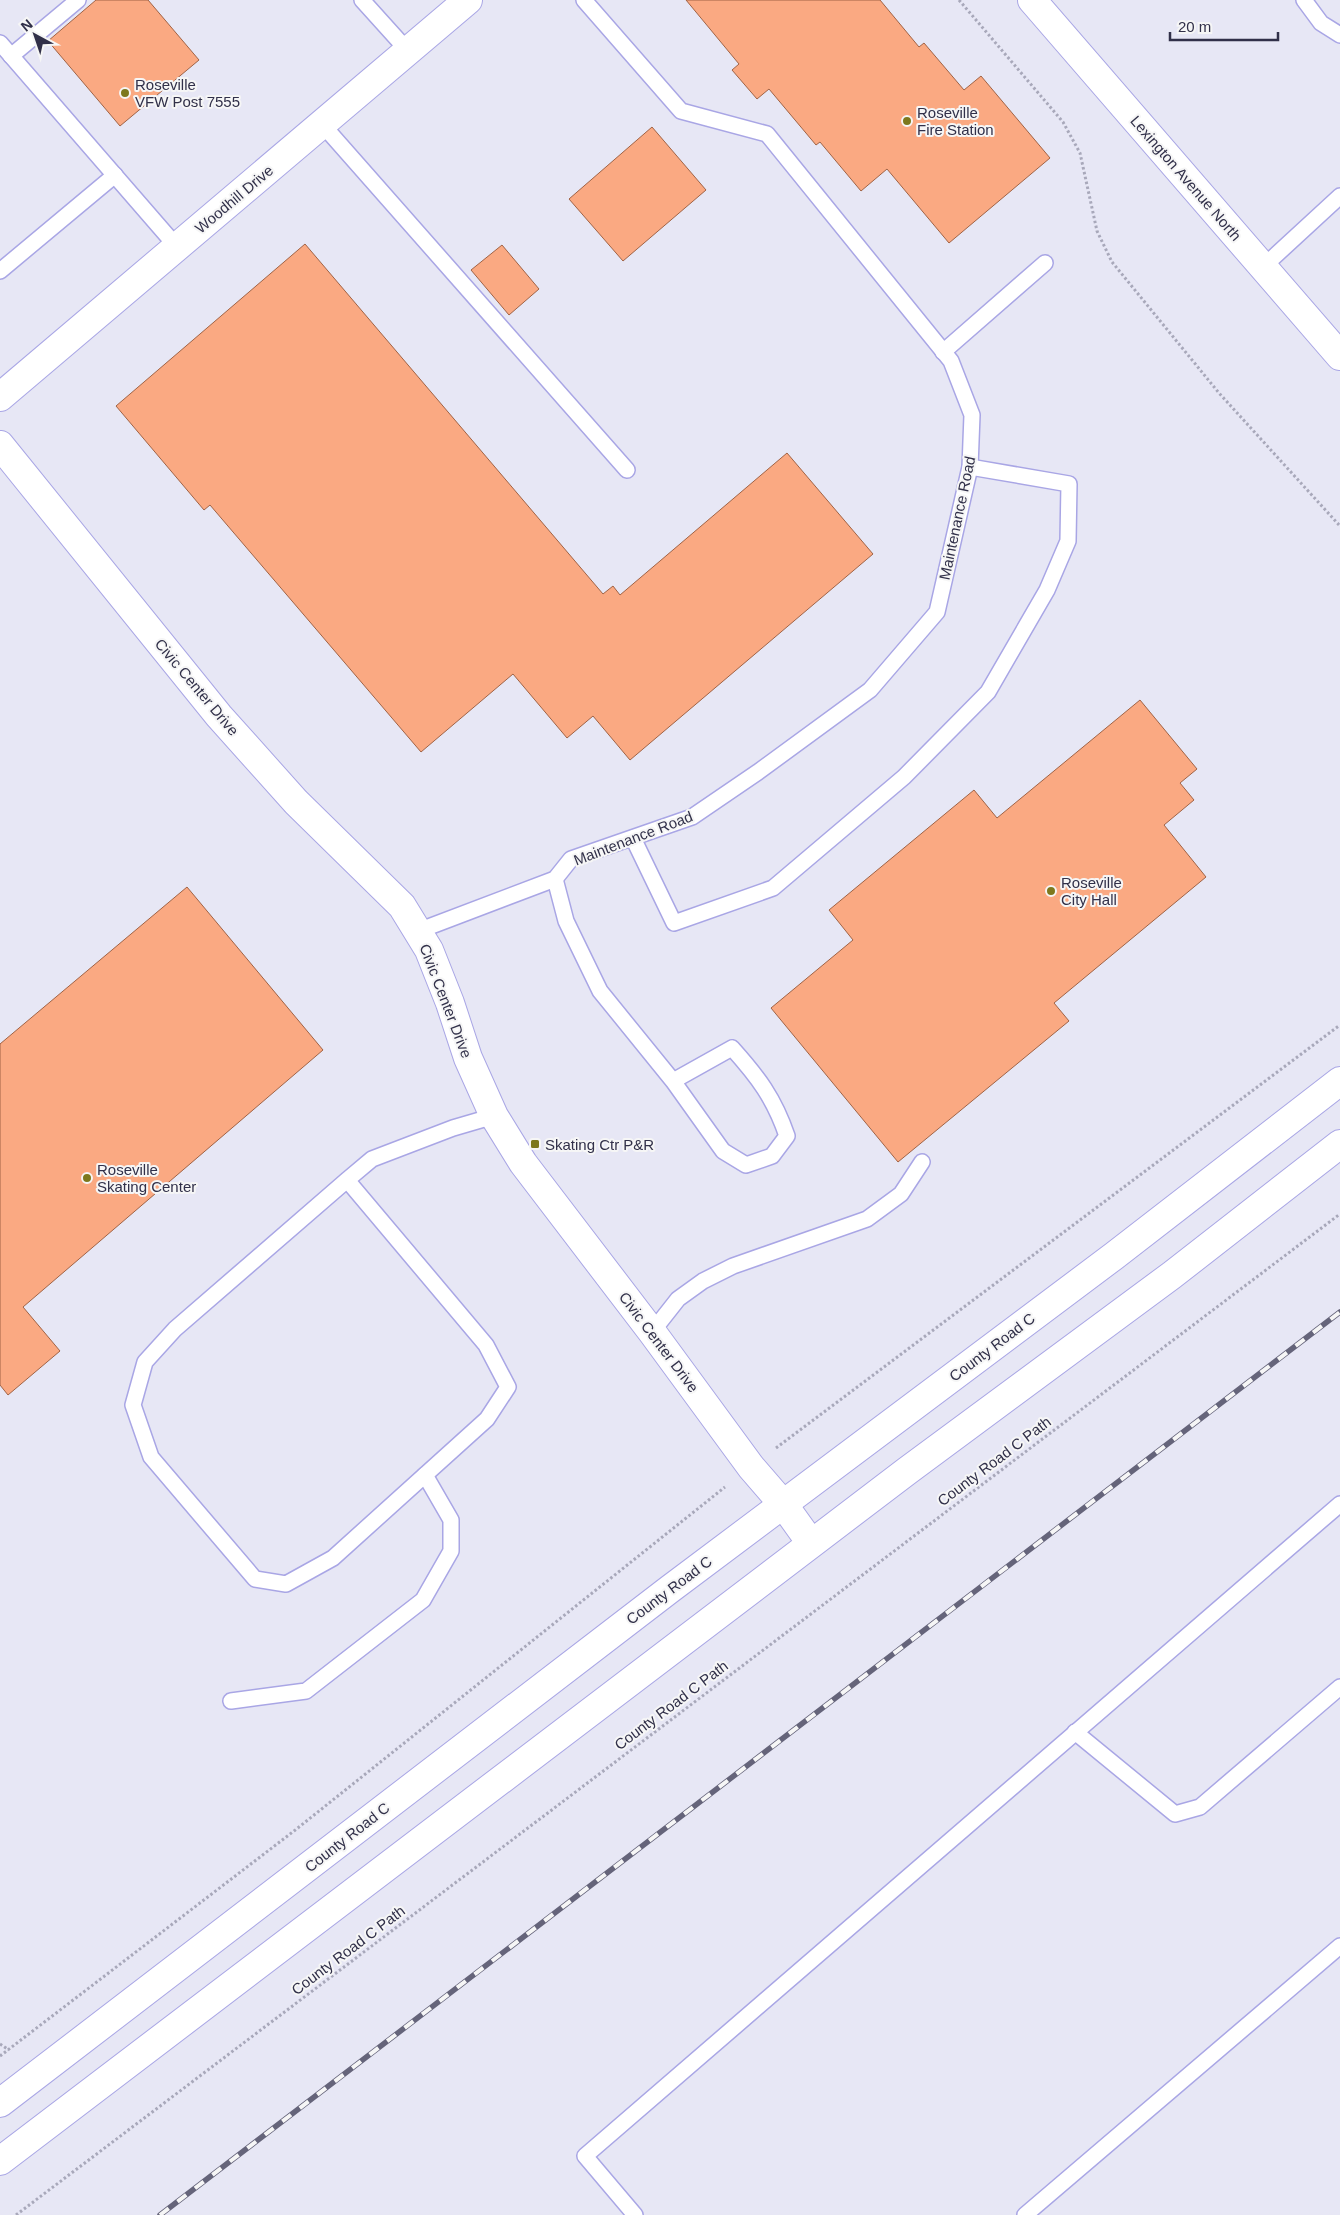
<svg xmlns="http://www.w3.org/2000/svg" width="1340" height="2215" viewBox="0 0 1340 2215" font-family="Arial,sans-serif">
<style>
.building{fill:#faa982;stroke:#a06345}
.lines{fill:none;stroke-linecap:round;stroke-linejoin:round}
.lane-casing{stroke:#a9a6e5;stroke-width:18}
.street-casing{stroke:#a9a6e5;stroke-width:30}
.secondary-casing{stroke:#a9a6e5;stroke-width:30}
.path{stroke:#a8a8ba;stroke-width:3;stroke-dasharray:2.5 2.5;stroke-linecap:butt}
.lane{stroke:#fff;stroke-width:15}
.street{stroke:#fff;stroke-width:28}
.secondary{stroke:#fff;stroke-width:28}
.rail-casing{stroke:#65647a;stroke-width:5.5}
.rail{stroke:#f6f6f6;stroke-width:4;stroke-dasharray:11;stroke-linecap:butt}
.poi-dot{fill:#7d781d;stroke:#f6f6f6;stroke-width:2}
.labels{text-anchor:middle;dominant-baseline:central;stroke-width:4;stroke-linejoin:round;paint-order:stroke}
.poi-label{font-size:15px;fill:#313049;stroke:#f6f6f6;text-anchor:start}
.street-label{font-size:15px;fill:#313049;stroke:#f6f6f6}
</style>
<rect width="100%" height="100%" fill="#e7e7f5"/>
<g class="building">
<polygon points="96,0 148,0 199,60 120,126 48,41"/>
<polygon points="686,0 880,0 919,47 924,43 964,90 981,76 1050,158 949,243 887,169 861,191 820,142 816,145 769,89 757,99 732,70 739,64"/>
<polygon points="652,127 706,190 623,261 569,199"/>
<polygon points="305,244 603,594 613,586 620,595 787,453 873,554 630,760 593,716 567,738 513,674 421,752 210,505 204,510 116,406"/>
<polygon points="502,245 539,289 509,315 471,270"/>
<polygon points="1140,700 1197,769 1180,783 1194,800 1164,825 1206,877 1054,1003 1069,1021 898,1162 771,1008 853,940 829,910 974,790 997,818"/>
<polygon points="187,887 323,1050 23,1307 60,1351 8,1395 0,1385 0,1044"/>
</g>
<g class="lines">
<defs>
<g id="lane">
<polyline points="362,0 408,51"/>
<polyline points="1304,0 1321,23 1340,35"/>
<polyline points="0,43 177,247"/>
<polyline points="11,56 78,0"/>
<polyline points="322,124 627,470"/>
<polyline points="1263,267 1340,196"/>
<polyline points="0,271 115,175"/>
<polyline points="943,352 1045,263"/>
<polyline points="633,838 674,923 773,888 904,777 988,692 1047,590 1068,541 1069,484 970,467"/>
<path d="M555,879L566,921L600,991L673,1081L723,1151L746,1165L772,1156L787,1136C774,1098 758,1077 732,1048L673,1081"/>
<polyline points="418,931 555,879 571,859 692,817 758,772 870,690 937,612 970,467 972,415 951,361 767,134 681,111 584,0"/>
<polyline points="347,1180 486,1345 508,1387 487,1419 333,1558 286,1584 255,1579 151,1457 133,1405 145,1362 175,1329 347,1180 372,1159 453,1128 494,1116"/>
<polyline points="652,1332 678,1299 703,1281 733,1266 867,1219 901,1194 922,1162"/>
<polyline points="231,1701 306,1691 423,1600 451,1551 451,1520 425,1475"/>
<polyline points="1075,1732 1175,1814 1200,1807 1340,1687"/>
<polyline points="635,2215 585,2156 1340,1504"/>
<polyline points="1025,2215 1340,1946"/>
</g>
<polyline id="street" points="0,445 219,716 296,802 402,906 429,950 450,1003 468,1058 494,1116 523,1163 652,1332 751,1467 783,1504 811,1543"/>
<g id="secondary">
<polyline points="1032,0 1340,356"/>
<polyline points="0,397 468,0"/>
<polyline points="0,2103 670,1589 1114,1256 1340,1081"/>
<polyline points="0,2161 907,1471 1172,1275 1340,1144"/>
</g>
</defs>
<use href="#lane" class="lane-casing"/>
<use href="#street" class="street-casing"/>
<use href="#secondary" class="secondary-casing"/>
<g class="path">
<polyline points="959,0 1063,122 1080,153 1097,231 1112,262 1219,393 1340,526"/>
<polyline points="776,1448 1340,1025"/>
<polyline points="0,2044 9,2050"/>
<polyline points="0,2056 294,1831 725,1487"/>
<polyline points="16,2215 1340,1214"/>
</g>
<use href="#lane" class="lane"/>
<use href="#street" class="street"/>
<use href="#secondary" class="secondary"/>
<defs>
<polyline id="rail" points="160,2215 1340,1312"/>
</defs>
<use href="#rail" class="rail-casing"/>
<use href="#rail" class="rail"/>
</g>
<g class="poi-dot">
<circle cx="125" cy="93" r="5"/>
<circle cx="907" cy="121" r="5"/>
<circle cx="1051" cy="891" r="5"/>
<rect x="530" y="1139" width="10" height="10" rx="2.5"/>
<circle cx="87" cy="1178" r="5"/>
</g>
<g class="labels">
<g class="poi-label">
<text x="135" y="84">Roseville<tspan x="135" dy="17">VFW Post 7555</tspan></text>
<text x="917" y="112">Roseville<tspan x="917" dy="17">Fire Station</tspan></text>
<text x="1061" y="882">Roseville<tspan x="1061" dy="17">City Hall</tspan></text>
<text x="545" y="1144">Skating Ctr P&amp;R</text>
<text x="97" y="1169">Roseville<tspan x="97" dy="17">Skating Center</tspan></text>
</g>
<g class="street-label">
<text transform="translate(1186 178) rotate(49)">Lexington Avenue North</text>
<text transform="translate(234 199) rotate(-40)">Woodhill Drive</text>
<text transform="translate(957 518) rotate(-78)">Maintenance Road</text>
<text transform="translate(197 687) rotate(50)">Civic Center Drive</text>
<text transform="translate(633 838) rotate(-21)">Maintenance Road</text>
<text transform="translate(446 1001) rotate(69)">Civic Center Drive</text>
<text transform="translate(659 1342) rotate(53)">Civic Center Drive</text>
<text transform="translate(992 1347) rotate(-37)">County Road C</text>
<text transform="translate(994 1461) rotate(-37)">County Road C Path</text>
<text transform="translate(669 1590) rotate(-37)">County Road C</text>
<text transform="translate(671 1705) rotate(-37)">County Road C Path</text>
<text transform="translate(347 1837) rotate(-38)">County Road C</text>
<text transform="translate(348 1950) rotate(-37)">County Road C Path</text>
</g>
</g>
<g transform="translate(35 35) rotate(320)" stroke="#f6f6f6" stroke-width="4" paint-order="stroke">
<path d="M0-4L9 19L0 12L-9 19Z" fill="#313049"/>
<text y="-8" font-size="14" font-weight="bold" text-anchor="middle" fill="#313049">N</text>
</g>
<path d="M1170 32v8h108v-8" fill="none" stroke="#313049" stroke-width="2.5"/>
<text x="1178" y="32" font-size="15" fill="#313049" stroke="#f6f6f6" stroke-width="4" paint-order="stroke">20 m</text>
</svg>
